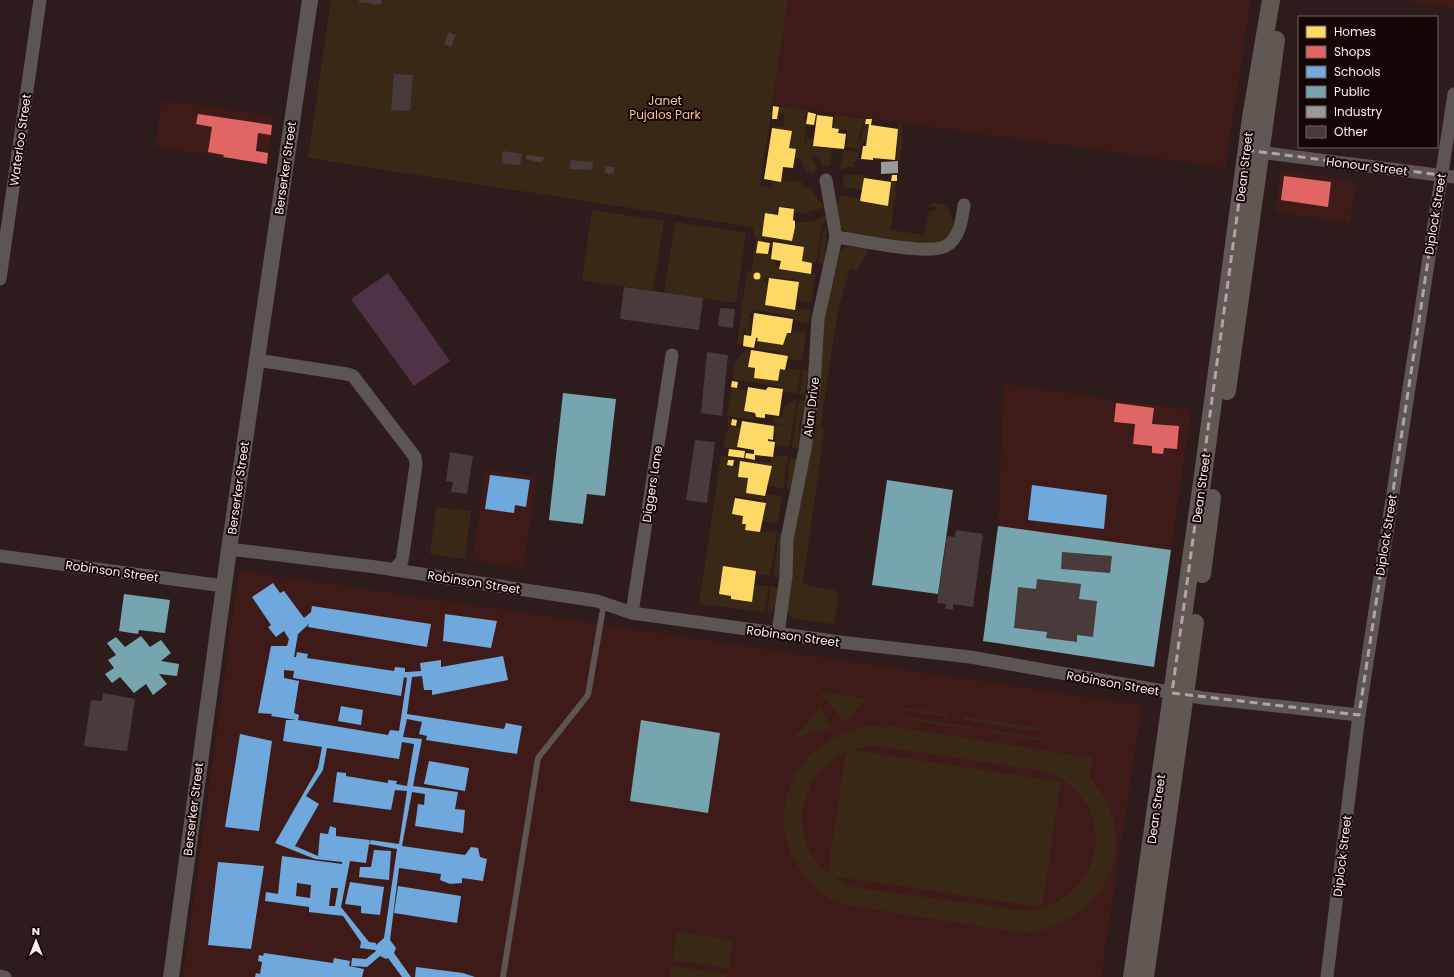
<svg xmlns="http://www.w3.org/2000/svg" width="1454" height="977" viewBox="0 0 1454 977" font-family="Poppins,sans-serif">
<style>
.built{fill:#3e1b19}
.green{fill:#3a2816;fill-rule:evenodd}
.water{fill:#4f3244}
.homes{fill:#ffd966}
.shops{fill:#e06666}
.schools{fill:#6fa8dc;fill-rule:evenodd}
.public{fill:#76a5af}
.industry{fill:#999}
.building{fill:#493a3c}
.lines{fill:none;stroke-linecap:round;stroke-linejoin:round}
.service{stroke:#5d5552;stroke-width:6}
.minor{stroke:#5d5552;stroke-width:13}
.tertiary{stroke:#5d5552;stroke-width:16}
.secondary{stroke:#615854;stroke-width:18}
.marked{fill:none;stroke:#b4a3a2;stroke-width:3;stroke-dasharray:8 5;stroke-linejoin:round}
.labels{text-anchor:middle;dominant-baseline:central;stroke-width:4;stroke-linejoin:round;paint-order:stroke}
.park-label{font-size:12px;fill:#f1c492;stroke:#130605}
.street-label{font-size:12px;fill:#fdebea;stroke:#130605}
</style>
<rect width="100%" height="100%" fill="#2d1c1b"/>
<g class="built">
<polygon points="788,0 1251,0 1225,168 773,105"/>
<polygon points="1395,0 1454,0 1454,8"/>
<polygon points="162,100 274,116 267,164 155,147"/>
<polygon points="1281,170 1356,181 1350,223 1275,212"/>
<polygon points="1004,384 1191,410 1171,550 998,526"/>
<polygon points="486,469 537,477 523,568 472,561"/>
<polygon points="239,570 1142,705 1101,977 183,977"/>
</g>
<g class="green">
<polygon points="331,0 788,0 760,186 772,188 772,183 774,181 780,182 781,180 802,182 803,187 810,189 824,207 807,213 794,212 794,209 790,209 790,207 779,207 773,214 766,213 762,236 792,241 796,223 813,221 826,216 827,220 822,225 816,263 804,261 803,256 804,246 802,245 760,238 765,242 756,253 772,254 771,259 776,260 775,267 780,268 780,269 815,275 811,303 797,300 799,283 796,280 773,277 772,278 764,279 765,283 768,282 764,306 810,310 808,324 794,320 792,316 754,310 753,313 750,313 749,317 751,317 749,335 746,334 746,329 744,328 742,345 737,344 747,271 752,271 754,254 753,250 755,250 757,238 753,237 754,227 308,158"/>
<polygon points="779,106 808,110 803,118 806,122 805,144 807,145 806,138 814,139 813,146 830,149 831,147 833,147 830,166 822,165 818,157 812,157 817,169 813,174 805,171 805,167 802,166 802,159 794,158 795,149 789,148 792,131 773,128 773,126 783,127 785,118 783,113 778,114"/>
<polygon points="835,114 866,119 859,135 859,144 865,124 868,124 866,141 861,145 858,159 854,163 854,166 840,169 843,149 857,152 858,149 844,147 845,143 847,143 847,130 832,128"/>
<polygon points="899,123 902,124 903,142 900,160 896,160"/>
<polygon points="843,175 865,175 862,190 844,187"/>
<path d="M891,182H896L894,192L897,193L896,199H894L891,230L924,235L929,211H935L936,207L930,206L931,203L943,204L947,206C949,215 957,223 951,232C948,237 943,242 937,243C926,245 852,237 844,230C835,223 836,205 840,195L859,199L860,202L888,206Z"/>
<polygon points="592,210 664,221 653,291 582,280"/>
<polygon points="675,222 746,233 736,303 664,292"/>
<polygon points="827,227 824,264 818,263 823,230"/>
<polygon points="856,246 867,248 866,256 857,270 850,268 838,310 821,423 824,432 803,582 806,585 833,590 838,593 839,599 834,623 832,624 794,618 789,615 786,608 794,528 811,444 816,430 814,419 824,317 839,253 846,247"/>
<polygon points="796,332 806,333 802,361 790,359 788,356 780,355 780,352 756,349 757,341 783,345 787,333 790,333 790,335"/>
<polygon points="746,350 750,350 747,367 755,368 754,378 778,381 780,369 786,371 788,368 801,370 797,394 783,391 783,387 732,379 735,362"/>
<polygon points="803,370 808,371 805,395 800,394"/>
<polygon points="731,387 747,390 743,411 754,415 753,420 727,416"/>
<polygon points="797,400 789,447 775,445 776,433 773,432 774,425 789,426 773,423 774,418 782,417 784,405"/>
<polygon points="799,400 806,401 799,427 800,442 797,449 792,448"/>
<polygon points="728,419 732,420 731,426 741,427 737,449 723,447 726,431 728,431"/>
<polygon points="773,455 788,456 783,489 767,485 767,481 769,481 772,466 740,461 740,463 737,461 733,463 734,460 728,460 727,465 739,467 738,477 748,478 746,493 764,496 764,500 735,496 733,514 743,516 742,523 746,524 746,530 777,533 770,576 758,574 756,571 723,566 719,594 731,596 731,599 751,602 755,585 769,586 765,612 699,604 721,456 770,463"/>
<polygon points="790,457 797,459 790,489 787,489"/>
<polygon points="765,494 782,496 778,523 762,521 762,518 764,518 766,503"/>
<polygon points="436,507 471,511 465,559 430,554"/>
<polygon points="779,533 782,535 780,577 773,577"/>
<path d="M771,586L778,588C777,598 777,610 767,614Z"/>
<polygon points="819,690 821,692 867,699 845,722 820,693 818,693 817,691"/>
<polygon points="820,707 832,728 796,737 796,733 798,733"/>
<polygon points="904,708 948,714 947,717 904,710"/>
<polygon points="899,716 972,727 972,730 899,718"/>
<polygon points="965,717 1040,728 1039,731 965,720"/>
<path d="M872,726L888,728V726L1093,758L1090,778C1147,841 1105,926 1023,933L851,906C832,902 815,891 804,875C757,813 797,735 872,726ZM871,745L1044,771C1054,775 1065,780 1073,788C1121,834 1088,906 1025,911L852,887L832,876L1042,907L1061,782L852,750ZM846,752L828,872L827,873C787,837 798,774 846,752Z"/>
<polygon points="990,730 1045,739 1045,741 989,732"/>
<polygon points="677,932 733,940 729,968 672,960"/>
<polygon points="671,966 727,974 727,977 670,977"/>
</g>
<polygon class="water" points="388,273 450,361 414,386 351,299"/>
<g class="homes">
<polygon points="773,106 779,107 777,119 772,119"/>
<polygon points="808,112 816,114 814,125 806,124"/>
<polygon points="817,115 833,117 832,128 839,129 838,133 846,134 844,149 813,146"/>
<polygon points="866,119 872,119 871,125 898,129 895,160 873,158 873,160 861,159 863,146 866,146 869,124 865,124"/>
<polygon points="772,128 792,131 789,148 796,149 793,168 783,167 781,182 764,179"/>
<polygon points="892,175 897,175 897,181 891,181"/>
<polygon points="864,178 891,182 888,206 860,201"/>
<polygon points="779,207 794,209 793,220 795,221 795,227 792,241 762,236 765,213 778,215"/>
<polygon points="758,241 770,243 768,254 756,253"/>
<polygon points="773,242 804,247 802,261 812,263 811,274 779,269 781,261 771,259"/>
<circle cx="757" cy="276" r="3.5"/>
<polygon points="769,278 799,282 795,310 765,305"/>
<polygon points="754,313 793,319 791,333 787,333 783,345 757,341 758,338 756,338 754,348 743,346 744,335 751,336"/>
<polygon points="751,350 788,356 785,370 780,369 778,381 754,378 755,368 748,367"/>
<polygon points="732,381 738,382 737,388 731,387"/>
<polygon points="748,387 766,390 768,387 783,389 779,416 765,414 765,418 756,417 755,413 744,411"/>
<polygon points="732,419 737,420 736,426 731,425"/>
<polygon points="742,421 774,426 773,440 768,439 768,441 775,442 773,457 755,455 755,460 745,458 746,453 754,454 754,450 737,447"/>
<polygon points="729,449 745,451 744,458 728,456"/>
<polygon points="728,460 734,460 733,466 727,465"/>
<polygon points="740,461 772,466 765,496 746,493 748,478 738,477"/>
<polygon points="735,498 766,503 760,532 745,530 746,524 742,524 743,516 732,514"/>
<polygon points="723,566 756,571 752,602 731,599 731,596 719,594"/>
</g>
<g class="shops">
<polygon points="198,114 272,125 271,135 258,133 256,151 268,153 267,164 223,157 224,155 208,152 212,127 196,124"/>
<polygon points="1284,176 1331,182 1328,207 1281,200"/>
<polygon points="1116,403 1154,408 1152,424 1179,426 1177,449 1164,448 1163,454 1152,453 1152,446 1133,444 1135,424 1114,422"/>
</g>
<g class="schools">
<polygon points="490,475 530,480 526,507 515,505 514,513 485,509"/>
<polygon points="1032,485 1107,495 1104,529 1028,520"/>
<path d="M273,583L280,593L284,591L304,618L311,612L312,606L431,624L427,647L308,627L309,624L298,634L294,657H296L297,652L308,654L307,658L394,671L395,667L405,668V672H408L421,671L420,663L441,660V667L503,656L508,680L432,695V690H424L422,676L412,677L407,714L504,729L506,723L522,726L517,754L426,740L427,736L419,734L422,722L407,719L403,737L422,739L413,786L458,792L455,809L465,810L463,833L415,826L418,804L424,805L425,794L412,792L402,846L465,855L471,847L478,848L480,857L487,859L483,881L462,878V883L450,884L440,880L441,874L399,868L390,940L396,948L394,953L411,977H402L388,958L386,959L380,956L367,967L351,966L352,958L366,959L376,951L375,950L360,948L361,942L343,916L309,912V907L265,901L266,892L278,894L282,856L342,864V862L315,859L275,843L318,768L322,747L283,741L286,720H296L271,716L272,714L258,713L271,646H287L289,639L284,631L276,637L268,627L271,625L252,597ZM284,670L294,671L293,678L401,696L404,677L407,678L399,731L390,730L388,735L298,720L299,715L294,713L299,681L284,678ZM402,742L414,744L407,786L396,784L397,781L388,780V783L346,776V773L337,772L333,802L391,810L395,790L407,791L399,844L371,840L369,844L370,840L336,836V828L330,826L328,834L320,833L318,856L295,846L319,804L306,796L323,770L327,748L399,759ZM369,844L397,849L384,938L376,945V943L369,942L341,907L350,861L366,863ZM297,883L311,885L310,898L296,896ZM331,888H338L335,906H329Z"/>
<polygon points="445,614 497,621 491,648 443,641"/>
<polygon points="341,706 363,710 361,725 338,721"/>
<polygon points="240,734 272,741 259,831 225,827"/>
<polygon points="429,761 469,768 465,791 424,784"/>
<polygon points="374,850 391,851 389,880 359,877 360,867 371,867"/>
<polygon points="218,862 264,866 251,949 208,945"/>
<polygon points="350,882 384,887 380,915 361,913 361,906 345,904"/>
<polygon points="398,886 461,896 457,923 394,913"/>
<polygon points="264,953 333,963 334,958 350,961 349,966 364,969 362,977 255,977 256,973 260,974 262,962 258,961 259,955 263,956"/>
<polygon points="416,967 463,973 475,977 415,977"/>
</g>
<g class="public">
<polygon points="563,393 616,399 605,496 587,494 583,524 549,520"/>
<polygon points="887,480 953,490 938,594 872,585"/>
<polygon points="998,526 1171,550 1154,667 983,641"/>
<polygon points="124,594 170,600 165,633 139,630 138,634 119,631"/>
<polygon points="141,636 150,647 161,640 171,653 161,661 179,664 177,676 159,674 167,684 153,695 146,684 134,693 120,677 112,683 105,674 114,668 108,660 116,655 107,643 116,637 125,647"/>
<polygon points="641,720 720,733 708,813 630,801"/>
</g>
<polygon class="industry" points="898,161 898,173 881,174 881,162"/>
<g class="building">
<polygon points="359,0 382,0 381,5 359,2"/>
<polygon points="449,32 456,35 451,47 444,44"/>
<polygon points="394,74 413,75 410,111 391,110"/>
<polygon points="503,151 522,154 520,165 502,163"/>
<polygon points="526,155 544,157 542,163 526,159"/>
<polygon points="571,160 593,162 592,170 570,169"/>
<polygon points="605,166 614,167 614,174 605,173"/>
<polygon points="624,287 703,298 699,330 620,319"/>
<polygon points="720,308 735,309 733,328 718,326"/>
<polygon points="707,352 728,355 722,416 701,413"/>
<polygon points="695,440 715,442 707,503 686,500"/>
<polygon points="450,452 473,456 467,494 451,492 453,482 446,481"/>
<polygon points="956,530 983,534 973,607 953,604 953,610 945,609 946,604 937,603 947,536 955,537"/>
<polygon points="1062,552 1112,556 1110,573 1061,569"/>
<polygon points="1037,579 1081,584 1079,599 1097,601 1093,637 1077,635 1077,642 1046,638 1047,632 1014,628 1018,587 1036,589"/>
<polygon points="103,693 135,699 127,751 84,746 91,700 102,701"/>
</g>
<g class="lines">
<polyline class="service" points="503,977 538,758 588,695 604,603"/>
<g class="minor">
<polyline points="1251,151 1454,177"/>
<path d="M836,237C858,240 929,256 946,246C960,238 962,219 964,205"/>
<polyline points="0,279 40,0"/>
<polyline points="257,360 347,374 353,376 415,457 416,465 402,561 393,570"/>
<polyline points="229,549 376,567 597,601 632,613 840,642 970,657 1203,698 1359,715"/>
<polyline points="0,556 224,586"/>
<polyline points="632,613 672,355"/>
<polyline points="778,633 786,576 787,539 805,449 814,386 818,319 836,237 826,180"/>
<polyline points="0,976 5,977"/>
<polyline points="1327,977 1359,715 1454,94"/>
</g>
<polyline class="tertiary" points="171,977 229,549 310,0"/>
<g class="secondary">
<polyline points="1227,391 1276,40"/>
<polyline points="1202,574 1212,498"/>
<polyline points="1132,977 1204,468 1251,118 1271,0"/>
<polyline points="1145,977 1195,623"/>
</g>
</g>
<path class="marked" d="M1246,150L1441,175L1359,715L1172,693Z"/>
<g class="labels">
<g class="park-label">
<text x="665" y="100">Janet<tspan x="665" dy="14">Pujalos Park</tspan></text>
</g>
<g class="street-label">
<text transform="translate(20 140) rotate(-82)">Waterloo Street</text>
<text transform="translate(1367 166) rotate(7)">Honour Street</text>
<text transform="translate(1244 167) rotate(-83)">Dean Street</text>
<text transform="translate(285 168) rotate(-82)">Berserker Street</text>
<text transform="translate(1435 214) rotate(-81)">Diplock Street</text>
<text transform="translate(811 407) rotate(-83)">Alan Drive</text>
<text transform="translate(652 484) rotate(-81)">Diggers Lane</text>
<text transform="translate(238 488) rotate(-82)">Berserker Street</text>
<text transform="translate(1201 488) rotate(-82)">Dean Street</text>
<text transform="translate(1386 535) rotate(-81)">Diplock Street</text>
<text transform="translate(112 571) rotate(8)">Robinson Street</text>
<text transform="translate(474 582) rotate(9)">Robinson Street</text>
<text transform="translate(793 636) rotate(8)">Robinson Street</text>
<text transform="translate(1113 683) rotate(10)">Robinson Street</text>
<text transform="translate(193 809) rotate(-83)">Berserker Street</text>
<text transform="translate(1156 809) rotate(-82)">Dean Street</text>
<text transform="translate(1342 856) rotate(-83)">Diplock Street</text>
</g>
</g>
<rect x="1298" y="16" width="140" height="132" fill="#130605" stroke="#716261"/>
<rect x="1306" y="26" width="20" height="12" fill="#ffd966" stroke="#716261"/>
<text x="1334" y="36" font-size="12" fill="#fdebea">Homes</text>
<rect x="1306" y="46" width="20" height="12" fill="#e06666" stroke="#716261"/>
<text x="1334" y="56" font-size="12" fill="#fdebea">Shops</text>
<rect x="1306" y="66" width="20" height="12" fill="#6fa8dc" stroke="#716261"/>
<text x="1334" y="76" font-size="12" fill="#fdebea">Schools</text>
<rect x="1306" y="86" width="20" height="12" fill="#76a5af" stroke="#716261"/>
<text x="1334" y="96" font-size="12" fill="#fdebea">Public</text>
<rect x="1306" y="106" width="20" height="12" fill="#999999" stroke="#716261"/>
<text x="1334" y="116" font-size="12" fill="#fdebea">Industry</text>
<rect x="1306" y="126" width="20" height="12" fill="#493a3c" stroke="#716261"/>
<text x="1334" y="136" font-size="12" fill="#fdebea">Other</text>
<g transform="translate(36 941)" stroke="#130605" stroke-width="3" paint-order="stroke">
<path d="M0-3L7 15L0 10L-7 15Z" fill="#fdebea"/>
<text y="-6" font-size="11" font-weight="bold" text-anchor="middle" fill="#fdebea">N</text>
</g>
</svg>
